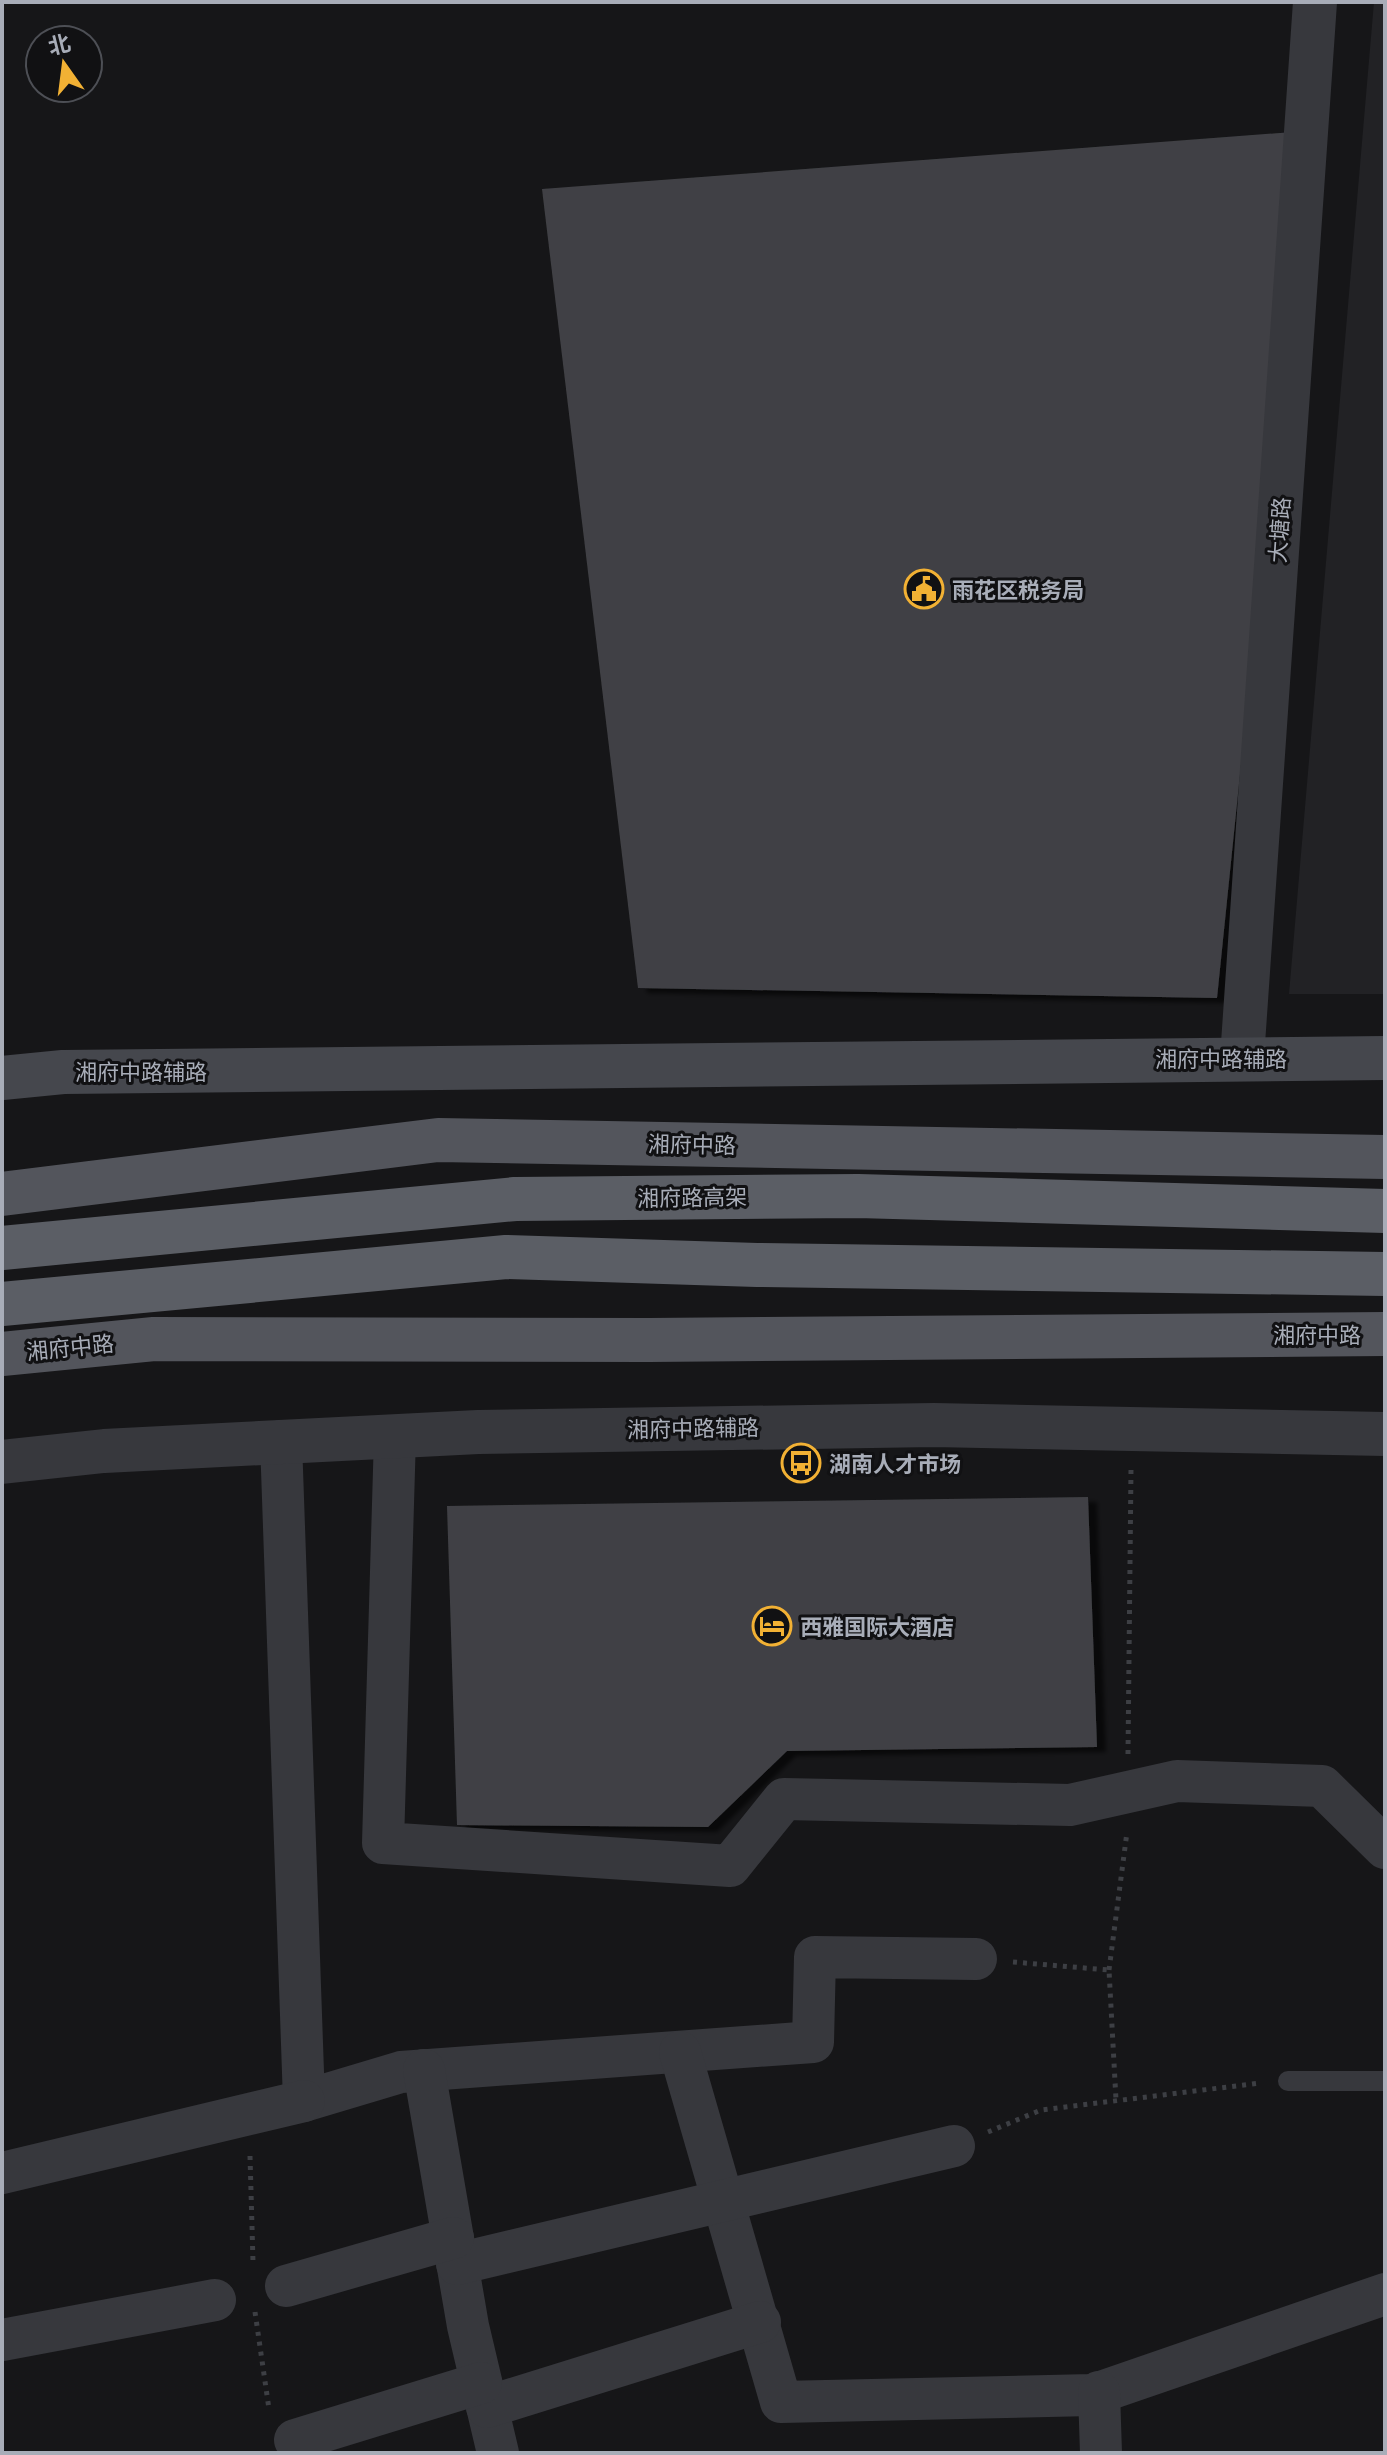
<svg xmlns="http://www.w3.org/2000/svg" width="1387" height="2455" viewBox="0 0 1387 2455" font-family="'IBM Plex Sans','Noto Sans SC',sans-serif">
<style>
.built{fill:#222225}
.building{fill:#404145;filter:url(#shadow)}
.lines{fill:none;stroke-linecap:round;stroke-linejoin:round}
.path{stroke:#3d3f44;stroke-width:5;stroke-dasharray:4 6;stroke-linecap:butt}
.service{stroke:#37383d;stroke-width:20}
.minor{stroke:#37383d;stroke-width:42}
.tertiary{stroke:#37383d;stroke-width:44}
.secondary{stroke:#45474d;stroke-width:44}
.primary{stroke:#53555c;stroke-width:44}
.trunk{stroke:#5b5e65;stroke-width:44}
.labels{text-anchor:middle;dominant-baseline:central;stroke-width:6;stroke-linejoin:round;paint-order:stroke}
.street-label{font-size:22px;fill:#a8adb8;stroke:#111113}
.poi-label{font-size:22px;font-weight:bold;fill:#a8adb8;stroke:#111113;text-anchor:start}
</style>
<defs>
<filter id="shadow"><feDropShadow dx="9" dy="5" stdDeviation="2" flood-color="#0009"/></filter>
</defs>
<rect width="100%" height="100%" fill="#161618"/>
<polygon class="built" points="1374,2 1385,2 1385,994 1289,994"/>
<g class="building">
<polygon points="1306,131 1217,998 638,988 542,189"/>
<polygon points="1088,1497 1097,1747 787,1751 708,1827 457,1825 447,1506"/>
</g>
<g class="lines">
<g class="path">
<polyline points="1128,1754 1131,1469"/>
<polyline points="1013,1962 1109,1970 1116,2100"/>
<polyline points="1109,1970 1127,1832"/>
<polyline points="988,2132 1041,2110 1260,2083"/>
<polyline points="250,2156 253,2262"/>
<polyline points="255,2312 269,2409"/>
</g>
<polyline class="service" points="1288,2081 1385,2081"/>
<g class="minor">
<polyline points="395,1436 383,1843 730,1866 784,1799 1070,1805 1177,1781 1322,1786 1385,1848"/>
<polyline points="281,1441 304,2101 401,2072 813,2042 815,1957 976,1959"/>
<polyline points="680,2052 781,2402 1092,2395 1385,2294"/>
<polyline points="424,2070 468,2326 498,2453"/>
<polyline points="2,2173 304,2101"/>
<polyline points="457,2264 954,2146"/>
<polyline points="286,2286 453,2238"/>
<polyline points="2,2340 215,2300"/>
<polyline points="1099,2392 1101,2453"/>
<polyline points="487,2407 760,2322"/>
<polyline points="295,2440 481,2383"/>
</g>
<g class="tertiary">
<polyline points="1242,1058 1315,2"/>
<polyline points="2,1462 104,1451 478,1432 934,1425 1385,1434"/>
</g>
<polyline class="secondary" points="2,1078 63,1072 1385,1058"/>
<g class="primary">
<polyline points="2,1194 438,1140 1385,1157"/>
<polyline points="2,1354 154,1339 649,1340 1385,1334"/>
</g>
<g class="trunk">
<polyline points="2,1248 515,1199 858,1196 1385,1211"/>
<polyline points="2,1304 506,1257 757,1265 1385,1274"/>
</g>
</g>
<defs>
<symbol id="civic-ring" viewBox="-11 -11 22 22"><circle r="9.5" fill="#111113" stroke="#f2b134" stroke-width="1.5"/><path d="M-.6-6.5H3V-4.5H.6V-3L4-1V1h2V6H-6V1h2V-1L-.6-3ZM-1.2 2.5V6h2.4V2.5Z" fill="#f2b134"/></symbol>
<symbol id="bus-ring" viewBox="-11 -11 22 22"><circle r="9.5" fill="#111113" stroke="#f2b134" stroke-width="1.5"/><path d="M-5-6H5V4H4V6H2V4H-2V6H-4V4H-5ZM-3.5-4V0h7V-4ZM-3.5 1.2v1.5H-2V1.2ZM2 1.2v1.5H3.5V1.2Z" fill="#f2b134"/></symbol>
<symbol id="hotel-ring" viewBox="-11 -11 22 22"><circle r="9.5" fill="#111113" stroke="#f2b134" stroke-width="1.5"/><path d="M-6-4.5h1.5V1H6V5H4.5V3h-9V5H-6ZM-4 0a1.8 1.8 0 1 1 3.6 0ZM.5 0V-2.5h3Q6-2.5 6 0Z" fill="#f2b134"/></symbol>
</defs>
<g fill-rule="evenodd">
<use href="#civic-ring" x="902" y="567" width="44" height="44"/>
<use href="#bus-ring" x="779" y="1441" width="44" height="44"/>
<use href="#hotel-ring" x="750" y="1604" width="44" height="44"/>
</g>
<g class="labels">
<g class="street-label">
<text transform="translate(1279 530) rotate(-86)">大塘路</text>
<text x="1221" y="1058">湘府中路辅路</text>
<text x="141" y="1071">湘府中路辅路</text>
<text transform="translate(692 1144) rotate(1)">湘府中路</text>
<text transform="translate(692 1197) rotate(-1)">湘府路高架</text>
<text x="1317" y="1334">湘府中路</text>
<text transform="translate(70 1347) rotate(-6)">湘府中路</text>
<text transform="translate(693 1428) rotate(-1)">湘府中路辅路</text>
</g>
<g class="poi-label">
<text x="952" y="589">雨花区税务局</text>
<text x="829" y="1463">湖南人才市场</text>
<text x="800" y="1626">西雅国际大酒店</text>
</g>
</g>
<rect width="1387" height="2455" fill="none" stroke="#a8adb8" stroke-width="8"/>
<g transform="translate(64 64) rotate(346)"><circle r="38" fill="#111113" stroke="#4d4f55" stroke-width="2"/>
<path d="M0-6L14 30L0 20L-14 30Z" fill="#f2b134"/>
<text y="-12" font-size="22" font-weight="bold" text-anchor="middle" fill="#a8adb8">北</text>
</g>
</svg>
